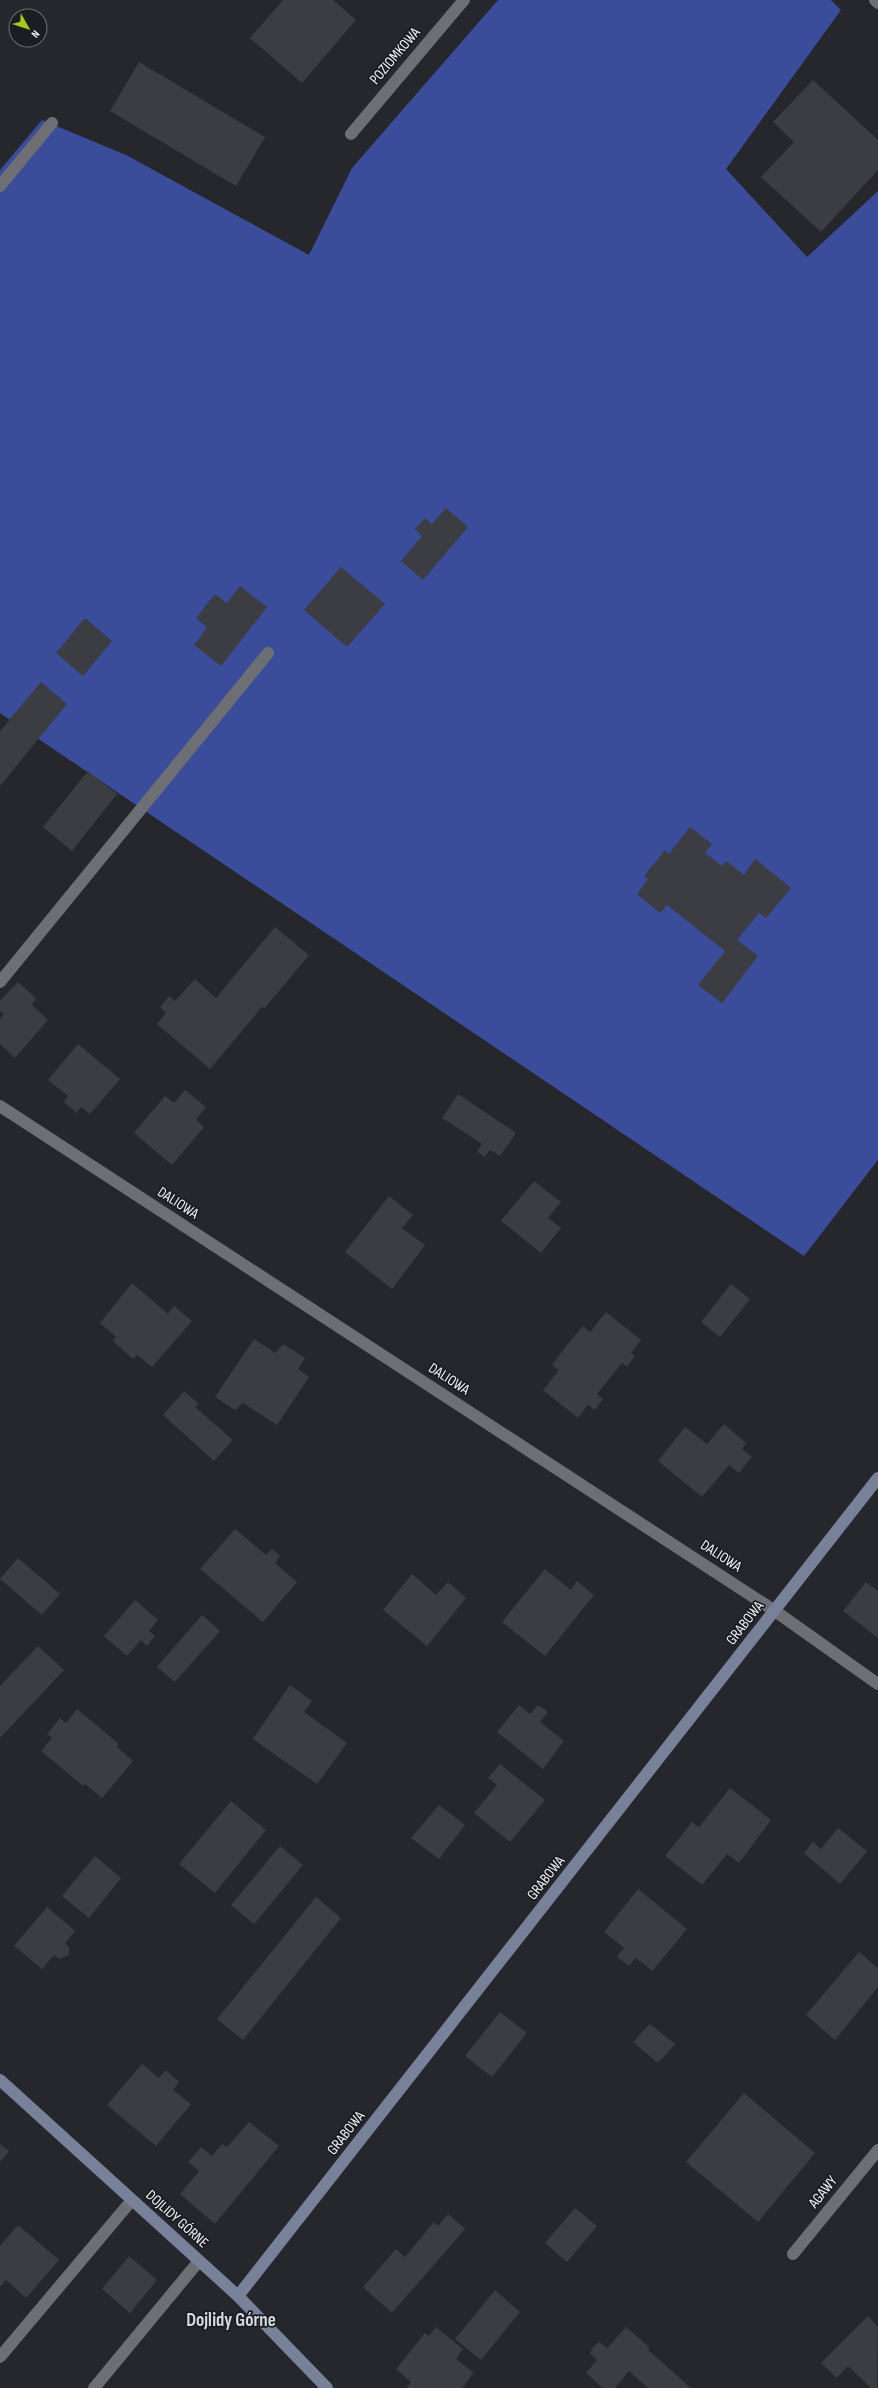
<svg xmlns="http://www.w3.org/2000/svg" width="878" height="2388" viewBox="0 0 878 2388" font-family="'Sofia Sans Condensed',sans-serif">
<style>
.forest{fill:#3a4c9a}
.building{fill:#3b3d43}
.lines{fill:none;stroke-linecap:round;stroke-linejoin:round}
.lane{stroke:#6d6f75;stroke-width:12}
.street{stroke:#6d6f75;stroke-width:12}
.secondary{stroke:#78809a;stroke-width:12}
.labels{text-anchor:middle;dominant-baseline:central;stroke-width:3.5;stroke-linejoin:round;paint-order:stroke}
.street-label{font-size:15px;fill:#f2f3f7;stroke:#1b1d22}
.district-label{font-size:19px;font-weight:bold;fill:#d5d8df;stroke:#1b1d22}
</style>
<rect width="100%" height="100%" fill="#25272c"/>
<polygon class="forest" points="498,0 831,0 841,10 726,169 807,257 878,191 878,1160 804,1256 0,713 0,170 42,120 126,155 309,255 352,168"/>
<g class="building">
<polygon points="283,0 333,0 356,20 302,83 250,38"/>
<polygon points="139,62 265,137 236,186 110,111"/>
<polygon points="813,80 878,140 878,170 821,232 761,177 794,142 773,122"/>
<polygon points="446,508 468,527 423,580 401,561 422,536 415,529 425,518 432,524"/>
<polygon points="341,567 385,604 347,647 304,610"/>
<polygon points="240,586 267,607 221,666 194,645 207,628 196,618 215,594 227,603"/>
<polygon points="85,618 112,641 83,676 56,653"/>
<polygon points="41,682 67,704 0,786 0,731"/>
<polygon points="88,771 117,794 72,851 43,827"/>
<polygon points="690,827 712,844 705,853 722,866 726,861 744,875 755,859 791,888 766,918 759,913 737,940 758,956 722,1003 698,985 725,951 667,905 660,913 637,894 648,879 644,876 665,850 669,854"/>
<polygon points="275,927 309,955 264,1009 262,1007 210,1069 157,1024 166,1013 160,1007 169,996 175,1001 195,979 216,998"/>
<polygon points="18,982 36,998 32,1005 48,1020 15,1058 0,1044 0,1019 4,1014 0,1011 0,1001"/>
<polygon points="78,1044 120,1079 90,1114 81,1107 76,1113 64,1102 68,1096 48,1080"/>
<polygon points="185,1090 206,1107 196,1120 204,1127 172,1165 134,1133 165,1096 174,1103"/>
<polygon points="458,1094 516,1133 500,1156 490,1150 485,1157 477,1152 482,1144 442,1118"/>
<polygon points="534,1181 561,1202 548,1218 561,1228 541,1253 501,1221"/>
<polygon points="389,1196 413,1215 402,1228 425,1245 392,1289 345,1252"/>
<polygon points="132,1283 168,1314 174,1306 192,1321 152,1367 137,1355 133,1359 113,1341 116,1337 100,1323"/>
<polygon points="731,1284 750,1299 720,1337 701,1322"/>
<polygon points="606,1312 641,1340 631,1353 635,1356 627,1367 622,1363 597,1394 603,1399 595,1410 588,1405 578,1418 543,1390 559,1370 552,1365 567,1345 583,1326 590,1332"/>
<polygon points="254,1339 275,1353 283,1344 305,1358 298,1369 309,1377 277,1425 243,1403 235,1410 215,1397"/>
<polygon points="184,1391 199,1404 195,1407 233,1440 214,1461 163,1415"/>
<polygon points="724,1424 746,1443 742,1449 752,1457 739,1473 729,1465 702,1497 658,1461 685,1427 707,1444"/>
<polygon points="235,1529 266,1555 272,1549 280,1556 275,1563 297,1582 263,1622 200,1569"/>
<polygon points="18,1558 60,1594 42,1615 0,1579"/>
<polygon points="545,1569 571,1590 577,1581 594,1595 545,1656 502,1622"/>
<polygon points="412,1574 436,1595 448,1582 466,1598 427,1646 383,1610"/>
<polygon points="866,1582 878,1591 878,1638 843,1611"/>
<polygon points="135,1600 158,1620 149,1631 155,1636 147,1646 141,1640 127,1656 104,1636"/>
<polygon points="202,1615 220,1631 175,1682 157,1667"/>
<polygon points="38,1646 64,1670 0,1738 0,1686"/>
<polygon points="290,1685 312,1701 304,1712 347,1743 317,1784 253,1739"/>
<polygon points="519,1705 530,1714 538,1705 548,1712 540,1722 564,1741 543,1769 497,1732"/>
<polygon points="77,1709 119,1744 117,1747 133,1761 102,1798 85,1784 83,1786 41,1751 52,1738 47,1734 60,1718 66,1723"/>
<polygon points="500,1764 545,1800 510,1842 474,1813 497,1785 488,1778"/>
<polygon points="730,1788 771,1820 739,1863 727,1854 702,1885 665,1856 692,1822 699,1827"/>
<polygon points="231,1801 266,1830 215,1893 179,1864"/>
<polygon points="439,1805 465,1825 439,1859 411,1838"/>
<polygon points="838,1828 867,1851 840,1884 804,1853 813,1842 821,1849"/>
<polygon points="280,1846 303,1865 254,1924 231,1905"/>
<polygon points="95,1856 121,1878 89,1918 62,1896"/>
<polygon points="638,1889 687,1929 652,1971 636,1958 629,1966 617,1957 624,1948 604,1932"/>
<polygon points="316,1897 341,1918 243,2040 217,2019"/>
<polygon points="47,1907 75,1931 65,1943 69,1947 69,1955 59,1959 54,1955 42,1969 14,1946"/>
<polygon points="859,1952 878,1968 878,1987 835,2040 806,2015"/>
<polygon points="500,2012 527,2033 492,2077 465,2056"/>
<polygon points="650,2024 675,2044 658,2063 633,2042"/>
<polygon points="142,2064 159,2078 166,2070 179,2082 173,2090 191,2104 156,2146 107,2105"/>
<polygon points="744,2093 815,2153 758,2222 686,2162"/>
<polygon points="249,2122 279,2146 215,2224 180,2194 199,2171 188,2162 201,2147 212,2156 222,2144 227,2147"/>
<polygon points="0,2144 9,2151 0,2162"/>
<polygon points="575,2208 597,2226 567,2262 545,2243"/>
<polygon points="448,2214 465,2229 392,2313 363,2287 396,2249 405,2257 434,2222 438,2226"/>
<polygon points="18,2225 59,2260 26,2298 6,2280 0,2287 0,2246"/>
<polygon points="129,2256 157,2280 130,2313 102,2289"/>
<polygon points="495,2290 520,2312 481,2360 455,2339"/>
<polygon points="868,2316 878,2327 877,2388 871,2388 848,2366 837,2378 821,2363"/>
<polygon points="436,2327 463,2349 456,2359 474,2373 462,2388 406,2388 411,2382 396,2369 425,2333 429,2336"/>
<polygon points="626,2327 650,2348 648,2350 691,2388 648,2388 629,2371 615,2388 603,2388 586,2373 597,2360 590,2354 592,2348 599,2342 607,2348"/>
</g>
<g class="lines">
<g class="lane">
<polyline points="0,186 52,123"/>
<polyline points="0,982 268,653"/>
<polyline points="0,2357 132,2200"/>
<polyline points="94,2388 199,2261"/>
</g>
<g class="street">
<polyline points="875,0 878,3"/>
<polyline points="351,134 464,0"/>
<polyline points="0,1106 775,1611 878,1684"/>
<polyline points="793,2254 878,2150"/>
</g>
<g class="secondary">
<polyline points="0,2080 238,2296 327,2388"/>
<polyline points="238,2296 878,1478"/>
</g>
</g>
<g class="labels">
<g class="street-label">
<text transform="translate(395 56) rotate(-50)">POZIOMKOWA</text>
<text transform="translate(178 1203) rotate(33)">DALIOWA</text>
<text transform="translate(449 1379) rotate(33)">DALIOWA</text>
<text transform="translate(721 1556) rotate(33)">DALIOWA</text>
<text transform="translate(745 1623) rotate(-52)">GRABOWA</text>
<text transform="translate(546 1878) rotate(-52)">GRABOWA</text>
<text transform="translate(346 2133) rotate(-52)">GRABOWA</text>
<text transform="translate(823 2192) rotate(-51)">AGAWY</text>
<text transform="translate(177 2219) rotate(42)">DOJLIDY GÓRNE</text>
</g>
<g class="district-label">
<text x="231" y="2320">Dojlidy Górne</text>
</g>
</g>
<g transform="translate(28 28) rotate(129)"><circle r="19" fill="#1b1d22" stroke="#717377"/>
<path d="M0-3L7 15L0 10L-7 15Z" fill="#a7c71e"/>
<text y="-6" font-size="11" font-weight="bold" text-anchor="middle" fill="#f2f3f7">N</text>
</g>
</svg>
